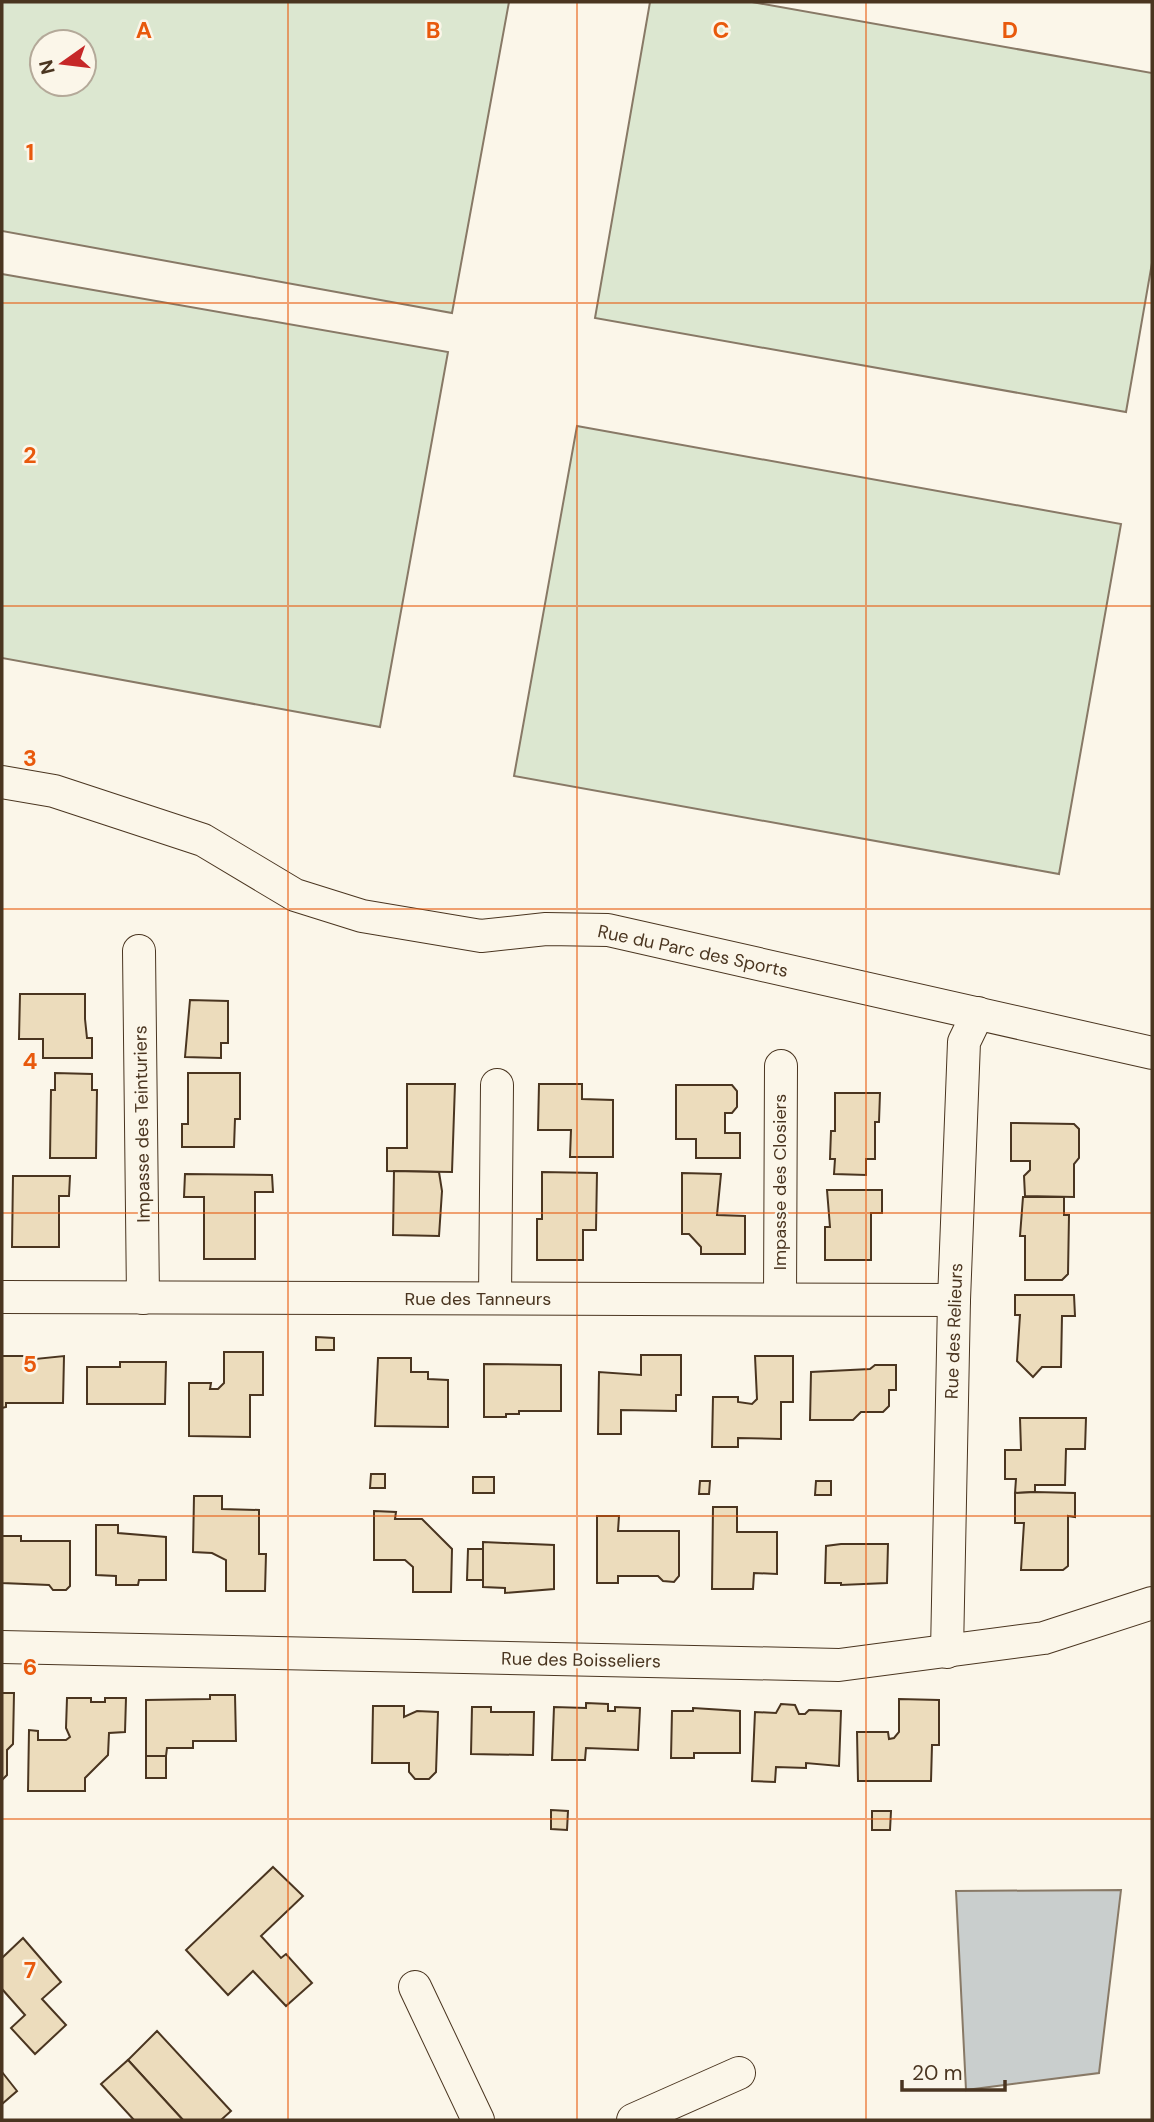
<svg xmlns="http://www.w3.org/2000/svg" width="1154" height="2122" viewBox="0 0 1154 2122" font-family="'DM Sans',sans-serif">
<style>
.green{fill:#dce7d0;stroke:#887966;stroke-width:2;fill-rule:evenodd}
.water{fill:#c9cecd;stroke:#887966;stroke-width:2}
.building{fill:#ecdcbc;stroke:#4a3520;stroke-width:2}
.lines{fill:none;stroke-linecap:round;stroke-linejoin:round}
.street-casing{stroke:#4a3520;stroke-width:34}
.street{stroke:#fbf6e9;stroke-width:32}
.grid{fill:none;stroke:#e8590c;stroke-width:2;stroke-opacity:0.55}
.labels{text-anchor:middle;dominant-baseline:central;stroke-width:5;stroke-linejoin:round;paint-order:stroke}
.street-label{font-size:18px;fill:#4a3520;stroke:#fbf6e9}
.grid-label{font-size:23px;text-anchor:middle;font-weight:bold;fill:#e8590c;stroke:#fbf6e9;stroke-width:5;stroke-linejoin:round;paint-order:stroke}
</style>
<rect width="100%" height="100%" fill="#fbf6e9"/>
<g class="green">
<path d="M2,2H509L452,313L2,231ZM42,42H84V84H42Z"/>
<polygon points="650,2 752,2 1152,73 1152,263 1126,412 595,318"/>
<polygon points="2,274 448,352 380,727 2,658"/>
<polygon points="577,426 1121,524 1059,874 514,776"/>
</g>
<polygon class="water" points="1121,1890 1099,2073 966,2090 956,1891"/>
<g class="building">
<polygon points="20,994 85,994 85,1019 87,1038 92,1038 92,1058 43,1058 43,1039 19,1039"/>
<polygon points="190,1000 228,1001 228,1043 221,1043 221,1058 185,1057"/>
<polygon points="55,1073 92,1074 92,1090 97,1090 96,1158 50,1158 51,1090 55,1090"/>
<polygon points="188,1073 240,1073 240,1119 235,1119 234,1147 182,1147 182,1124 188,1124"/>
<polygon points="407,1084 455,1084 452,1172 387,1171 387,1148 407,1148"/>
<polygon points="539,1084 582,1084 582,1099 613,1100 613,1157 570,1157 571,1130 538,1130"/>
<polygon points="676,1085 732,1085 737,1091 737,1107 732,1113 725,1113 725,1133 740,1133 740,1158 696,1158 696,1139 676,1139"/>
<polygon points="835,1093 880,1093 879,1122 875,1122 875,1159 866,1159 866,1175 834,1174 835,1159 830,1159 831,1131 835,1131"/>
<polygon points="1011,1123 1074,1124 1079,1129 1079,1158 1074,1164 1074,1197 1025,1196 1024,1176 1030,1170 1030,1161 1011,1161"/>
<polygon points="394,1171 439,1172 442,1191 439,1236 393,1235"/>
<polygon points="542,1172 597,1173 596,1230 583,1230 583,1260 537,1260 537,1219 542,1219"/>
<polygon points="682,1173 721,1174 717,1215 745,1216 745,1254 701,1254 701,1247 689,1234 682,1234"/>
<polygon points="185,1174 272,1175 273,1192 255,1192 255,1259 204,1259 204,1197 184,1197"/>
<polygon points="13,1176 70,1176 69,1196 59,1196 59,1247 12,1247"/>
<polygon points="827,1190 882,1190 882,1213 871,1213 871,1260 825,1260 825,1227 830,1227"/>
<polygon points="1023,1197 1064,1197 1064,1215 1069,1215 1068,1274 1062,1280 1025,1280 1025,1236 1020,1236"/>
<polygon points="1015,1295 1074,1295 1075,1316 1062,1316 1061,1367 1042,1367 1033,1377 1017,1361 1020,1315 1015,1315"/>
<polygon points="316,1337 334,1338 334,1350 316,1350"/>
<polygon points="224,1352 263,1352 263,1395 250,1395 250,1437 189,1436 189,1383 211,1383 210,1389 218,1389 224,1383"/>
<polygon points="641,1355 681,1355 681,1395 676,1395 676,1411 621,1410 621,1434 598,1434 599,1372 641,1375"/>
<polygon points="2,1356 26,1356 26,1360 64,1356 63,1403 6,1403 6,1407 2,1408"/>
<polygon points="755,1356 793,1356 793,1402 781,1402 781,1439 738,1438 738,1447 712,1447 713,1397 738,1397 738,1402 752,1404 757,1399"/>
<polygon points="378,1358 411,1358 411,1372 428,1372 428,1379 448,1380 448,1427 375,1426"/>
<polygon points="120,1362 166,1362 165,1404 87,1404 87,1367 120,1367"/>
<polygon points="484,1364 561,1365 561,1411 519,1411 519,1414 506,1414 506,1417 484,1417"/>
<polygon points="875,1365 896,1365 896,1390 889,1390 889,1406 883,1412 861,1412 853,1420 810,1420 811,1372 870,1369"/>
<polygon points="1020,1418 1086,1418 1085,1449 1066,1449 1065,1485 1035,1485 1035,1492 1015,1493 1016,1479 1005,1479 1005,1450 1021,1450"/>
<polygon points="371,1474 385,1474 385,1488 370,1488"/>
<rect x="473" y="1477" width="21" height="16"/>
<polygon points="700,1481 710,1481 709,1494 699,1494"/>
<polygon points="816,1481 831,1481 831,1495 815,1495"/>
<polygon points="1035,1492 1075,1493 1075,1517 1068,1516 1068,1566 1063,1570 1021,1570 1024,1523 1015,1523 1015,1493"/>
<polygon points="194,1496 222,1496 222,1509 259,1510 259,1554 266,1554 265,1591 226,1591 226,1560 212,1553 193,1552"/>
<polygon points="713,1507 737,1507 737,1532 777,1532 777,1574 754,1573 753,1589 712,1589"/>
<polygon points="374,1511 396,1512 395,1519 422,1519 452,1549 451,1592 413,1592 413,1567 405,1560 374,1560"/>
<polygon points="597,1516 619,1516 618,1531 679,1531 679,1576 674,1582 663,1581 658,1576 618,1576 618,1583 597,1583"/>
<polygon points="96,1525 118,1525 118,1533 166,1537 166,1580 139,1580 138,1585 116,1585 116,1576 96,1575"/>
<polygon points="2,1536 21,1536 21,1541 70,1541 70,1586 66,1590 53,1590 49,1585 2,1583"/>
<polygon points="483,1542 554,1545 554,1589 505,1593 505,1588 483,1587"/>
<polygon points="841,1544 888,1544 887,1583 841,1585 841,1583 825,1583 826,1546"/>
<polygon points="468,1549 483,1549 483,1580 467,1580"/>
<polygon points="2,1693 14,1693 13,1744 7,1750 7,1775 2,1780"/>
<polygon points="210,1695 235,1695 236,1741 193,1741 193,1748 167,1748 166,1756 146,1756 146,1700 210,1699"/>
<polygon points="67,1698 91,1698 91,1702 105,1702 105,1698 126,1698 125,1732 109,1733 108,1755 85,1778 85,1791 28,1791 29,1730 38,1731 38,1740 66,1740 70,1737 66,1728"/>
<polygon points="899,1699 939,1700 939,1745 932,1745 931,1781 858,1781 857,1732 888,1732 889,1739 894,1738 899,1732"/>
<polygon points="586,1703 608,1704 608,1711 615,1711 615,1707 640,1708 638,1750 586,1748 585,1760 552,1760 554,1707 586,1708"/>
<polygon points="781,1704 795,1705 799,1714 805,1714 809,1710 841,1711 839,1766 806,1763 806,1768 776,1767 775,1782 752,1781 755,1712 776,1713"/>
<polygon points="373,1706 404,1706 404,1717 417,1711 438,1712 436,1772 429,1779 415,1779 409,1772 409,1763 372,1763"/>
<polygon points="472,1707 491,1707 491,1712 534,1712 533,1755 471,1754"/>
<polygon points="693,1708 740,1711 740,1753 694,1753 694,1758 671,1758 672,1711 693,1711"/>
<rect x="146" y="1756" width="20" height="22"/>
<polygon points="551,1810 568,1811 567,1830 551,1829"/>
<polygon points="872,1811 891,1811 890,1830 872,1830"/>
<polygon points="273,1867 303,1896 261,1936 281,1958 286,1954 312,1983 286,2006 253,1971 228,1995 186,1950"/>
<polygon points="23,1938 61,1982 42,1999 66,2025 35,2054 11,2028 25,2015 2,1989 2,1958"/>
<polygon points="157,2031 231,2111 221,2120 183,2120 128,2060"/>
<polygon points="128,2060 183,2120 134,2120 101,2084"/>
<polygon points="2,2072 17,2091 2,2104"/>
</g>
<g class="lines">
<defs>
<g id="street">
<polyline points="2,782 54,791 203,840 295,895 362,916 481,936 546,929 608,930 1152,1053"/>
<polyline points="139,951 143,1298"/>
<polyline points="2,1297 954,1300"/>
<polyline points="495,1298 497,1085"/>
<polyline points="780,1299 781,1066"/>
<polyline points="2,1647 839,1665 1044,1638 1152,1603"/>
<polyline points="947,1652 954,1300 964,1042 978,1013"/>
<polyline points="415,1987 478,2120"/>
<polyline points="633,2120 739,2073"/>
</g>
</defs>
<use href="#street" class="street-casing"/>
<use href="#street" class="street"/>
</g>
<path class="grid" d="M288,2V2120M577,2V2120M866,2V2120M2,303H1152M2,606H1152M2,909H1152M2,1213H1152M2,1516H1152M2,1819H1152"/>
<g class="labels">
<g class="street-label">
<text transform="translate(693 951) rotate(12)">Rue du Parc des Sports</text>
<text transform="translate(142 1124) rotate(-91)">Impasse des Teinturiers</text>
<text transform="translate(780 1182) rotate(-90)">Impasse des Closiers</text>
<text x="478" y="1299">Rue des Tanneurs</text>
<text transform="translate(954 1331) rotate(-88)">Rue des Relieurs</text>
<text transform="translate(581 1660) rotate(1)">Rue des Boisseliers</text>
</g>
</g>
<g class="grid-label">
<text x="144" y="38">A</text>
<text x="433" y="38">B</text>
<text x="721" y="38">C</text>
<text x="1010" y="38">D</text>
<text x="30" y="160">1</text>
<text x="30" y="463">2</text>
<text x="30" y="766">3</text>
<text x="30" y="1069">4</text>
<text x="30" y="1372">5</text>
<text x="30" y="1675">6</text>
<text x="30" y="1978">7</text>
</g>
<rect width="1154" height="2122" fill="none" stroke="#4a3520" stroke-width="7"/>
<g transform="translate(63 63) rotate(256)"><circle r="33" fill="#fbf6e9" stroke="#b4a999" stroke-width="2"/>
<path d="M0-5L12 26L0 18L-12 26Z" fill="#c62828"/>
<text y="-10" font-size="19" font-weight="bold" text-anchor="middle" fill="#4a3520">N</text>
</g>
<path d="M902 2080v10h103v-10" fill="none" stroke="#4a3520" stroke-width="3.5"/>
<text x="912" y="2080" font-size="21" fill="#4a3520" stroke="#fbf6e9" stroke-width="5" paint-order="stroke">20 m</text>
</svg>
